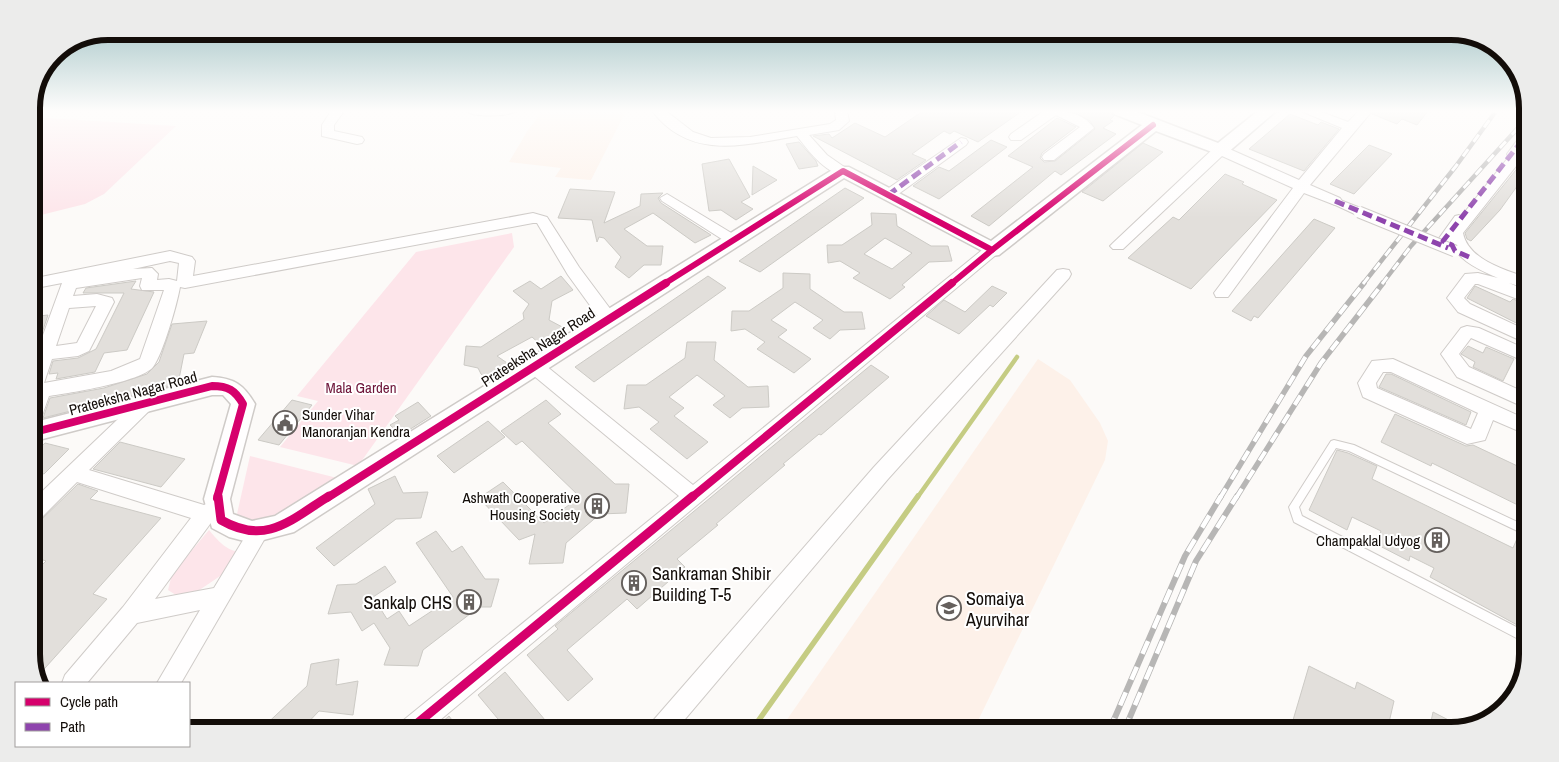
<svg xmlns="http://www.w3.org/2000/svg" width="1559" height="762" viewBox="0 0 1559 762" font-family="'Archivo Narrow',sans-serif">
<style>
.built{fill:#fdf1e9}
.green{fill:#fde5ea}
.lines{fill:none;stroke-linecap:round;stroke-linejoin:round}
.stream-far1{stroke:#c5cc83;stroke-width:4.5}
.stream{stroke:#c5cc83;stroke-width:5.5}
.building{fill:#e2dfdb;stroke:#cccac5;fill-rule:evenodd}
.service-casing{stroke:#cfcbc8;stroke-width:2}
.pedestrian-casing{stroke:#cfcbc8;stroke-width:2}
.minor-casing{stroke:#cfcbc8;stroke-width:2}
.tertiary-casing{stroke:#cfcbc8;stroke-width:3}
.service{fill:#fffefe;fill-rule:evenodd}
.pedestrian{fill:#fffefe;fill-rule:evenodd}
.minor{fill:#fffefe;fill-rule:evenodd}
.tertiary{fill:#fffefe;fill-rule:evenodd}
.rail-far2-casing{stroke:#b7b6b5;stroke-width:4.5}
.rail-far1-casing{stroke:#b7b6b5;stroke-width:5.5}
.rail-casing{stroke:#b7b6b5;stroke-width:6}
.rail-far2{stroke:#fff;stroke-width:3;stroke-dasharray:9;stroke-linecap:butt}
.rail-far1{stroke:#fff;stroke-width:4;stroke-dasharray:11;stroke-linecap:butt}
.rail{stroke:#fff;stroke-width:4.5;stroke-dasharray:14;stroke-linecap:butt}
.pedestrian-bridge-casing{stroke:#cfcbc8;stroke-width:13;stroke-linecap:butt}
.pedestrian-bridge{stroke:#fffefe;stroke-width:11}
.quiet{stroke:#8e44ad;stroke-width:5;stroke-dasharray:10 5;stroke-linecap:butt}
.cycleway-far2-casing{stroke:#fff;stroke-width:9}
.cycleway-far1-casing{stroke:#fff;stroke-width:11}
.cycleway-casing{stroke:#fff;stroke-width:12}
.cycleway-far2{stroke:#d6006c;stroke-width:6}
.cycleway-far1{stroke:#d6006c;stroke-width:8}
.cycleway{stroke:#d6006c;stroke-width:9}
.labels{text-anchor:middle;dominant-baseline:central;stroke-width:4;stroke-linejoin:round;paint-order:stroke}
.street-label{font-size:15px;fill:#130d09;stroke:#fff}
.park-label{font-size:15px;fill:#6d1338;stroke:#fff}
.poi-label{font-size:15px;fill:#130d09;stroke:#fff;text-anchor:end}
.near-poi-label{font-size:18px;fill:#130d09;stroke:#fff;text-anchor:start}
.rim{fill:none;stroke:#130d09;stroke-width:6}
</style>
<rect width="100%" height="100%" fill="#fcfaf8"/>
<g class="built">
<polygon points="543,111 626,111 591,180 555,177 561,168 509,162 528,130"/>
<polygon points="1038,359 1070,380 1100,423 1108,441 1105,460 973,731 779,731"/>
</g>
<g class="green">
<polygon points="31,117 176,126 104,194 85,204 33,217"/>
<polygon points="512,233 514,247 358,466 280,447 318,401 297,396 416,252"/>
<polygon points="250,456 357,483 283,528 248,526 237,514"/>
<path d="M209,530C224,548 230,553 254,553L198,591L179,597L168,590L172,574Z"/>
</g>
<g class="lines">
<polyline class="stream-far1" points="917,498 1017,357"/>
<polyline class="stream" points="751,731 918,496"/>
</g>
<g class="building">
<polygon points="923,111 1022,111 978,142 954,131 950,134 944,131 912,154 926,160 897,180 813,136 829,134 832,138 855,123 885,137"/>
<polygon points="1072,111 1110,111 1114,116 1110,120 1113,121 1103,128 1116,134 1061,175 1055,171 989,226 971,216 1033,167 1008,156 1057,118 1076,127 1042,153 1040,158 1044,162 1055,161 1095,129 1090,121"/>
<polygon points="1374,111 1428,111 1417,125 1402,119 1397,124 1372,114"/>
<polygon points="1290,114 1318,125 1321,122 1339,129 1304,171 1249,149"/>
<polygon points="991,140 1007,147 939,199 913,186 939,167 949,171"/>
<polygon points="799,142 816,161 818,166 799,169 786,144"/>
<polygon points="1143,143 1163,152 1103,201 1082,192"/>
<polygon points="1369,145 1392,154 1354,194 1330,184"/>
<polygon points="1528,155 1528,180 1523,178 1500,210 1471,241 1467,239 1465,233"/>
<polygon points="729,159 750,197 741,202 753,209 736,220 721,210 709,211 702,164"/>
<polygon points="753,166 777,180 752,195"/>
<polygon points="1225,174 1244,182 1242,184 1277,200 1191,289 1128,258 1173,217 1179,220"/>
<polygon points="845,188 864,198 760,272 739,261"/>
<polygon points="570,189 615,192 604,223 640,206 641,194 663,193 658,198 661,203 711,235 695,243 653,213 624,229 647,246 663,246 661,265 644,265 629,278 615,267 621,257 604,238 599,237 597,242 592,220 558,218"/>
<path d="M871,213L896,214L897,226L931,246H948L952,261L929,262L902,285L905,287L890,299L853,278L860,273L840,261L828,263L827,245H842L872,225ZM885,238L912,253L892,269L864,254Z"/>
<polygon points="1314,219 1335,228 1258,318 1254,316 1251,321 1232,311"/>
<polygon points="783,273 810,274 810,289 844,312 862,312 865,329 840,330 830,339 813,328 823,320 795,302 771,320 787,330 778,337 811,359 794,373 757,349 765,342 745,329 731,331 732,311 749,311 783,288"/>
<polygon points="561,276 573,290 552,301 549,320 566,329 542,346 532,337 497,356 510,365 488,380 481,374 478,368 464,365 466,346 481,347 524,319 523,313 529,304 513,291 530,281 541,289"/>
<polygon points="708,276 726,288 594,382 575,367"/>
<polygon points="136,281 131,289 154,292 127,350 104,353 95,372 56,379 58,373 49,374 53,361 78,358 96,349 124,293 83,293 86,288"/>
<polygon points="992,286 1007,293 993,307 990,305 959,334 926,316 944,300 965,312"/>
<polygon points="1475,286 1510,302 1513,299 1528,305 1528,329 1467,298"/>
<polygon points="48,315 41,336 31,337 31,317"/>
<polygon points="207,321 194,353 184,354 178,384 43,418 50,398 104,388 147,374 159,362 172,324"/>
<polygon points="687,342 716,342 714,360 748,387 768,386 769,407 742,408 730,418 713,405 725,396 697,375 669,397 684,408 674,416 708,442 687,459 650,429 659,422 639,407 624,409 627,385 646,385 685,358"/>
<polygon points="1468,346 1483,353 1486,347 1514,359 1503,381 1473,367 1475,362 1461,354"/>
<polygon points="871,365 889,377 821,435 819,434 783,464 785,465 716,524 718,525 677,559 685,567 637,609 627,599 567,650 593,679 568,701 527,655 558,629 555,626"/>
<polygon points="1386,374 1391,374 1471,412 1466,425 1379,387"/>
<polygon points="292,400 312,405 279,445 258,440"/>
<polygon points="546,400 561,414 548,423 615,484 629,484 626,513 600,514 566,543 563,563 529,564 535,534 519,540 479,498 503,482 544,523 580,497 522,441 516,445 501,431"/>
<polygon points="418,402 431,416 401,435 390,425 399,420 395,416"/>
<polygon points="1395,414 1466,446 1473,445 1528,471 1528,510 1432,463 1431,466 1381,442"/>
<polygon points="488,421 505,437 454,473 437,456"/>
<polygon points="120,442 185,459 161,487 93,469"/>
<polygon points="45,443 69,449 44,474 31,470 31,456"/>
<polygon points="1337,450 1348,453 1377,466 1372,479 1513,548 1519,534 1528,538 1528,631 1430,577 1434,568 1410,556 1409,561 1376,544 1381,531 1352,517 1347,530 1309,510"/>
<polygon points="395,476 403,493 428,492 421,518 396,519 334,566 316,548 375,504 368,489"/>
<polygon points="78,484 98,491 90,499 161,518 93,594 107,599 37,677 31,659 31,576 46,561 31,556 31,525 39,522"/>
<polygon points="436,531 452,552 462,546 485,579 499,579 491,607 479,607 423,650 418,666 384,665 390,648 374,623 362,631 351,612 328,614 337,585 356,584 385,566 396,582 373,597 387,619 399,611 409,626 453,597 416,543"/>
<polygon points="339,659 336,685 358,681 353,715 319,711 300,731 259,731 307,686 311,664"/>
<polygon points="1309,666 1355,689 1357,682 1394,701 1387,731 1299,731 1291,727"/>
<polygon points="505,672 545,720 533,731 508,731 478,695"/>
<polygon points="1433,712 1462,727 1451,731 1429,731"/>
<polygon points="449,716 460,731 432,731"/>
</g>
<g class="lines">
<defs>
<polygon id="service" points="1334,440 1354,445 1528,527 1528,536 1349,451 1336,448 1299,507 1302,516 1528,633 1528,644 1294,522 1289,507 1331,441"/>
<g id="pedestrian">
<polygon points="1528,130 1528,141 1516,156 1508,156 1507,154 1524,131"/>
<polygon points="1335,198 1363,209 1365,212 1359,216 1331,203 1329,201"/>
<polygon points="1459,215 1465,219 1450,240 1456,242 1461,250 1455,254 1437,241 1455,216"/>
</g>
<g id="minor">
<polygon points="331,111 344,111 334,125 334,131 362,137 364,140 362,143 357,144 322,136 322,125"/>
<path d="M466,111H515C509,117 472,117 466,111Z"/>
<path d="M652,111H666L693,132L711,138L750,137L830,124L836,120L835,111H847L849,121L839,130L809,135L827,155L850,171L848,174C829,179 807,149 797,136C743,145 691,161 652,111Z"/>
<path d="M1044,111C1064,111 1081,111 1094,128L1054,160H1044L1042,157L1044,154L1080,127L1056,115L1021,140H1011L1009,137L1011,134Z"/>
<polygon points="1301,111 1319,111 1348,122 1359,111 1372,111 1310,185 1340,198 1342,201 1335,205 1304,193 1228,297 1216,297 1214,293 1293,188 1222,156 1123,249 1113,249 1110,246 1113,243 1215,147 1225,147 1299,180 1342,128"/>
<polygon points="961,138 966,139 968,142 966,145 893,198 883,198 881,195 883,192"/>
<path d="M1528,138V151L1463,233C1468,260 1506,270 1528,278V289L1509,283L1528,291V303L1478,284H1475L1464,298L1470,304L1528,331V344L1458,312L1447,298L1465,274L1478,273L1498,278C1477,269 1452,258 1448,233L1523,139Z"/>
<polygon points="667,194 738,237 740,240 738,243 728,243 662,201 660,198"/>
<path d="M533,213L547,217L579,267L614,314L616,318L614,322H602L568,275L537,223H533L185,288L180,287C177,304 163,354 153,367C141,382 69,393 49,396L37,430L31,432V368L62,283L31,289V279L170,251L192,257L195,261L193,276ZM170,261L179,263L177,281L169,279L157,280L158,274L152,268L133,269ZM142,278L140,286L142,290H164L140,359L111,371L44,383L52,359L78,356L89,351L114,302L112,298L97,294L73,296L76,288ZM96,306L77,343L56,346L69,308Z"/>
<polygon points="992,245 1000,250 997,254 427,731 396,731 400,723 679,496 528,371 525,366 528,361 534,360 540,361 693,485 987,246"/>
<polygon points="1063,269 1069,270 1071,274 1069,278 888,479 675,731 647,731 651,723 874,467 1057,270"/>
<polygon points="1467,326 1479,328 1528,350 1528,363 1471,338 1459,354 1469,367 1528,394 1528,409 1457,377 1441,354 1461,328"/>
<path d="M1393,359L1528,420V435L1493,420L1485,440L1467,444L1363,397L1358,383L1372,361ZM1383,372H1391L1478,413L1471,429L1377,388L1376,383Z"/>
<polygon points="145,397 151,399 154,404 151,409 89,470 204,505 217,499 224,501 227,507 224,513 213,520 155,599 214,588 251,527 258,524 265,527 268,533 181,683 157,683 200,610 137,623 87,683 62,683 65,675 123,607 191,518 77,482 38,521 31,523 31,502 139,399"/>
</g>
<path id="tertiary" d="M1112,111H1135L1218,143L1258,111H1276L1226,154L1220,155L1156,131L999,255L992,256L844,178L294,532L252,543L229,537L212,528L204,499L231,404L223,395H212L31,442V423L212,377C234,378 244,385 255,404L230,499L233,514L252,521L275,516L837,167H849L991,241L1142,125L1114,114Z"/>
</defs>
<use href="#service" class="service-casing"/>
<use href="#pedestrian" class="pedestrian-casing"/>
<use href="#minor" class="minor-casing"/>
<use href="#tertiary" class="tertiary-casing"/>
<use href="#service" class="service"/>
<use href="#pedestrian" class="pedestrian"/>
<use href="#minor" class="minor"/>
<use href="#tertiary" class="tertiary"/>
<defs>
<g id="rail-far2">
<polyline points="1363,284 1456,166 1496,111"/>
<polyline points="1382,284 1411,246 1528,117"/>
</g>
<g id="rail-far1">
<polyline points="1220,498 1306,356 1364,283"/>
<polyline points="1236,498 1321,363 1383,283"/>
</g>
<g id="rail">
<polyline points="1109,731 1185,556 1221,496"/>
<polyline points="1124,731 1196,561 1237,496"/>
</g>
</defs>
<use href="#rail-far2" class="rail-far2-casing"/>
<use href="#rail-far1" class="rail-far1-casing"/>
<use href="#rail" class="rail-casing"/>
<use href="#rail-far2" class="rail-far2"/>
<use href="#rail-far1" class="rail-far1"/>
<use href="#rail" class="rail"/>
<defs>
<polyline id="pedestrian-bridge" points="1359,212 1455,251"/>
</defs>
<use href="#pedestrian-bridge" class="pedestrian-bridge-casing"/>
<use href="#pedestrian-bridge" class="pedestrian-bridge"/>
<g class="quiet">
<polyline points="888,195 961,142"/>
<polyline points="1335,201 1448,248"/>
<polyline points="1469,257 1455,251 1452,245 1443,241 1528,133"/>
</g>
<defs>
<g id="cycleway-far2">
<polyline points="664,284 843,171 992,250 1153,125"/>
<polyline points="951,284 992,250"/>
</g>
<g id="cycleway-far1">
<path d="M31,433L212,386C228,386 235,390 243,404L217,498"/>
<polyline points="327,498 666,283"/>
<polyline points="691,498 952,283"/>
</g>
<g id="cycleway">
<path d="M218,496L221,520C266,546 291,520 329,496"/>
<polyline points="408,731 693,496"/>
</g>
</defs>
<use href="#cycleway-far2" class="cycleway-far2-casing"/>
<use href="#cycleway-far1" class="cycleway-far1-casing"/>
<use href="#cycleway" class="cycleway-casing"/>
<use href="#cycleway-far2" class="cycleway-far2"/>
<use href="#cycleway-far1" class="cycleway-far1"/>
<use href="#cycleway" class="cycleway"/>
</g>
<linearGradient id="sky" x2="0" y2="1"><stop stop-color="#9abec0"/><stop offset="0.51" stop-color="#fefdfc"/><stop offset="1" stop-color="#fefdfc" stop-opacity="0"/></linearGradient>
<rect width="1559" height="218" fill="url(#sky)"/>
<defs>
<symbol id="civic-ring" viewBox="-11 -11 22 22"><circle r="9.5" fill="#fff" stroke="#65605d" stroke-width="1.5"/><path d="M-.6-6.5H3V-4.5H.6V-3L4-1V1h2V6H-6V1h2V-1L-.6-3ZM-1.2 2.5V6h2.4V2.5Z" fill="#65605d"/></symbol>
<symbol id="building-ring" viewBox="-11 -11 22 22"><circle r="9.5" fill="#fff" stroke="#65605d" stroke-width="1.5"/><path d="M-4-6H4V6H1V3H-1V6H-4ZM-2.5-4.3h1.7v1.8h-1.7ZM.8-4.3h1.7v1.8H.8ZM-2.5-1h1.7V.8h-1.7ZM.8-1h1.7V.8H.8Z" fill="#65605d"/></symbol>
<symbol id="university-ring" viewBox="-11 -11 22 22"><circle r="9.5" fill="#fff" stroke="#65605d" stroke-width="1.5"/><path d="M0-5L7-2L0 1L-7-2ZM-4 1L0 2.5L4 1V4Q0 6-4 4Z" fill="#65605d"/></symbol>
</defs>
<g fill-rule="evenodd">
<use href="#civic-ring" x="271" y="409" width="28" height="28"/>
<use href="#building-ring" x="583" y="492" width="28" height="28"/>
<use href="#building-ring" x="1423" y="526" width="28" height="28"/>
<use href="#building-ring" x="620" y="569" width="28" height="28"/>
<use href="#building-ring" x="455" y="588" width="28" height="28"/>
<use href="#university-ring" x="935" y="594" width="28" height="28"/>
</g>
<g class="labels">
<g class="street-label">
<text transform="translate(538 347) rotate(-33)">Prateeksha Nagar Road</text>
<text transform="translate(133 393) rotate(-15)">Prateeksha Nagar Road</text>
</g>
<g class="park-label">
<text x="361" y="387">Mala Garden</text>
</g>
<g class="poi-label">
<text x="302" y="414" text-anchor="start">Sunder Vihar<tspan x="302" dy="17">Manoranjan Kendra</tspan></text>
<text x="580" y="497">Ashwath Cooperative<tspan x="580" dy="17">Housing Society</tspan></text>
<text x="1420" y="540">Champaklal Udyog</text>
</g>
<g class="near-poi-label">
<text x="652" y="573">Sankraman Shibir<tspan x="652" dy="21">Building T-5</tspan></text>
<text x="966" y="598">Somaiya<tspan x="966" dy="21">Ayurvihar</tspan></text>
<text x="452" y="602" text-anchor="end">Sankalp CHS</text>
</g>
</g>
<path d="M0 0H1559V762H0ZM108 40H1451A68 68 0 0 1 1519 108V654A68 68 0 0 1 1451 722H108A68 68 0 0 1 40 654V108A68 68 0 0 1 108 40Z" fill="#ececeb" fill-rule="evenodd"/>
<path class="rim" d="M108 40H1451A68 68 0 0 1 1519 108V654A68 68 0 0 1 1451 722H108A68 68 0 0 1 40 654V108A68 68 0 0 1 108 40Z"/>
<rect x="15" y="682" width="175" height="65" fill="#ffffff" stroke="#a19e9d"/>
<rect x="25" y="698" width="25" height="8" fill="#d6006c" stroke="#a19e9d"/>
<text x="60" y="707" font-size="15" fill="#130d09">Cycle path</text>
<rect x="25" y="723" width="25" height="8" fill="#8e44ad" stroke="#a19e9d"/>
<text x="60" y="732" font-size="15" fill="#130d09">Path</text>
</svg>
